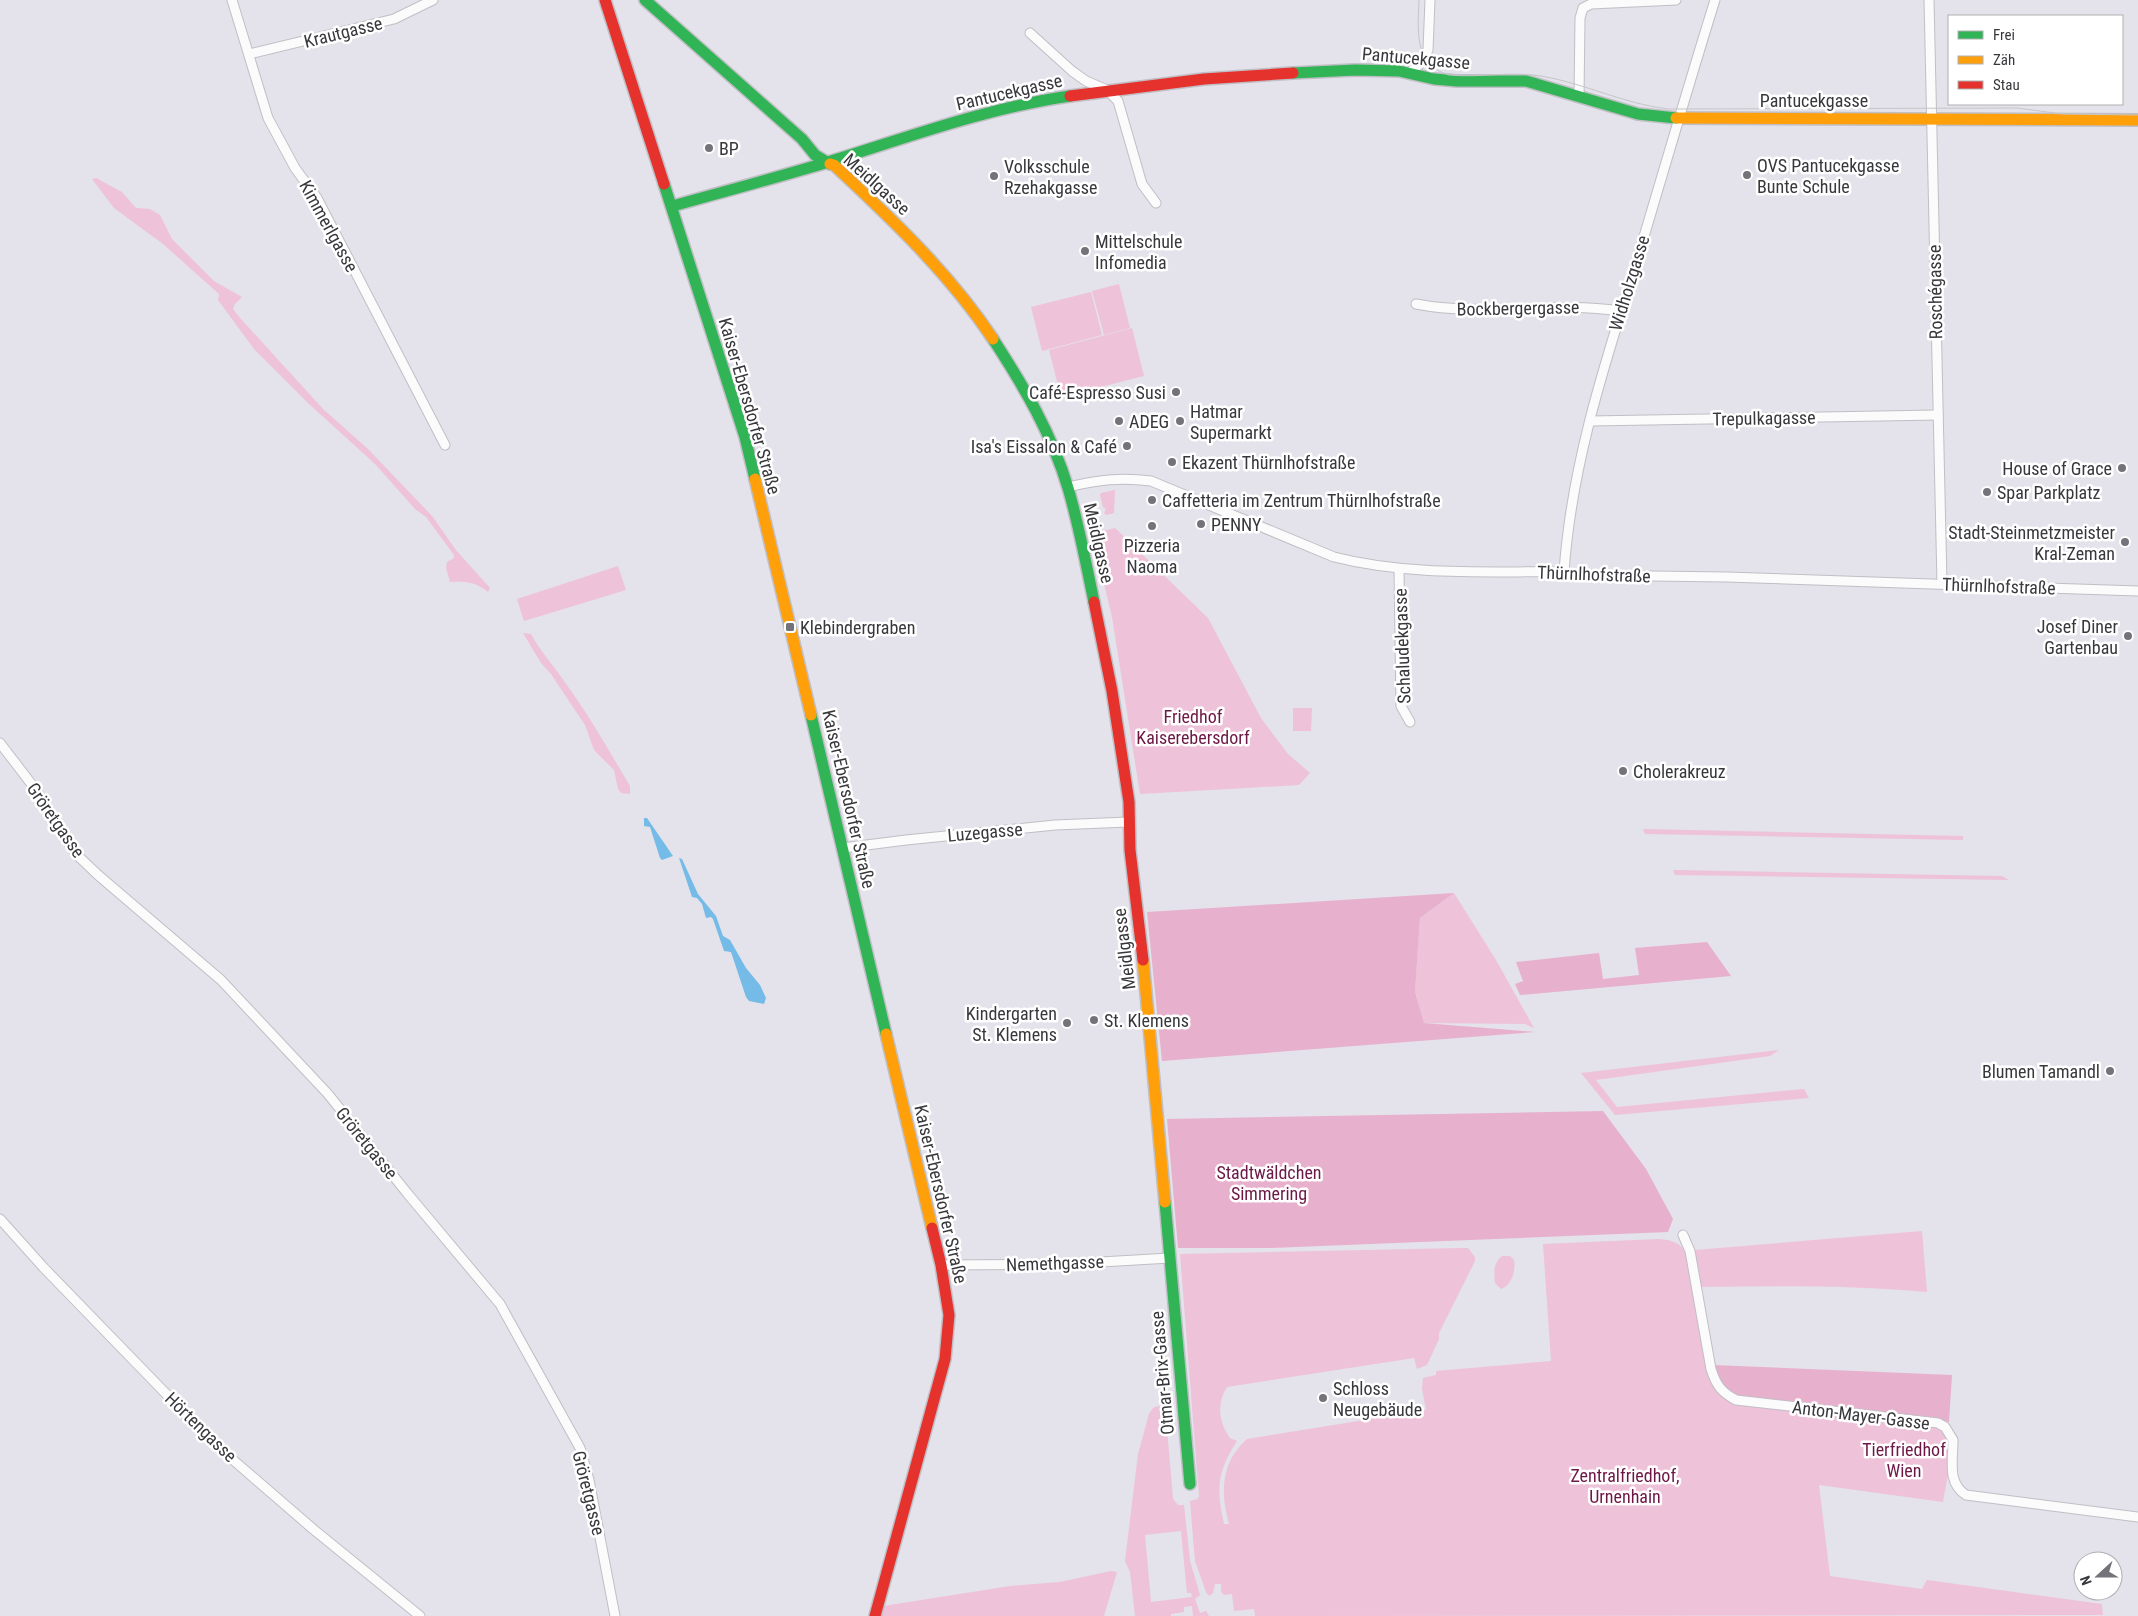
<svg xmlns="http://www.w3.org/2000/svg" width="2138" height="1616" viewBox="0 0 2138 1616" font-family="'Roboto Condensed',sans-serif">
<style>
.green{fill:#eec2d8;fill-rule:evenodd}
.forest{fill:#e7b0cc}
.water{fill:#74bbe7}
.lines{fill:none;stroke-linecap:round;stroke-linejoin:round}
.street-casing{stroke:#c0bfc5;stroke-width:11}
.fast-casing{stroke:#c0bfc5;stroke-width:14}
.slow-casing{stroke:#c0bfc5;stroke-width:14}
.jam-casing{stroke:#c0bfc5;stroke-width:14}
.street{stroke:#fbfbfc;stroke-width:9}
.fast{stroke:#30b455;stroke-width:11}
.slow{stroke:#ff9f0a;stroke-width:11}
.jam{stroke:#e5322d;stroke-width:11}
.tram{stroke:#c6c6c8;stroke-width:1}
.poi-dot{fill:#747379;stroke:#fff;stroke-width:2}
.labels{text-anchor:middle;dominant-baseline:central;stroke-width:5;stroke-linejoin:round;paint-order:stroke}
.street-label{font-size:18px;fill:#38373c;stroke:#fff}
.poi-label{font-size:18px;fill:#38373c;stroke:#fff;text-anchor:start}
.park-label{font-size:18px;fill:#6c1745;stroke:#fff}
</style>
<rect width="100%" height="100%" fill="#e4e2ea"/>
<g class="green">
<path d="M96,178L122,192L136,208L150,209L160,215L172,239L214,281L242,297L235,304L233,309L240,318L324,410L367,448L433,517L455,549L490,588L488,592C478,583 464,580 450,582L446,568L447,562L454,558V555L426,517L415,509L375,464L308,403L254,349L218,300L219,294L163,244L114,208L92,179Z"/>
<polygon points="1119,284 1130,328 1104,335 1092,291"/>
<polygon points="1091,292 1102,335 1042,351 1031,307"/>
<polygon points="1132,328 1144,376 1061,397 1049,350"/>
<polygon points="1115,490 1114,513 1106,515 1104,513 1106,509 1103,507 1100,495 1101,493"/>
<polygon points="1115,528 1208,618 1261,718 1288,754 1310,773 1299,785 1140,794 1112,617 1092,534"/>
<polygon points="618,566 626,590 524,621 517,599"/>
<path d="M523,633L531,634C540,651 553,665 564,681C589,715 609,751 630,786V794L621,793L618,789L614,770L594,750L585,725L551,674L541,663Z"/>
<polygon points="1293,708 1312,708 1311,731 1293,731"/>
<polygon points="1643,829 1963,836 1963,840 1645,834"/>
<polygon points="1673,870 2002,876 2009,880 1675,875"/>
<polygon points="1454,893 1496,960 1534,1028 1525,1024 1424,1023 1415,992 1420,918"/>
<polygon points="1779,1050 1770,1056 1596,1080 1617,1107 1804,1089 1809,1098 1615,1115 1581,1073"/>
<path d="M1922,1231L1927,1292C1851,1285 1776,1286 1700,1287L1695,1250Z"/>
<path d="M1659,1239C1671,1240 1681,1242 1686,1254L1708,1375L1711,1383L1724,1397L1936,1426C1959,1437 1946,1482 1943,1502L1819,1485L1830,1576L1922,1589L1927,1580L2102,1604L2103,1615L1255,1616L1254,1609L1234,1611L1232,1594L1224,1595L1221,1591V1584H1215L1213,1593L1209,1596L1206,1592L1195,1561L1190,1501L1198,1499L1199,1496L1180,1254L1461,1248H1468L1475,1257V1261L1439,1333V1339L1427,1365L1417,1369L1414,1358L1227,1387C1216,1404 1219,1422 1230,1438L1237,1441C1217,1472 1216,1488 1224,1524H1229C1220,1492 1221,1462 1247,1439L1426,1410L1422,1389L1423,1378L1436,1375V1371L1551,1361L1543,1244Z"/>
<path d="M1502,1256H1510L1514,1260C1516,1270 1512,1285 1501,1289L1495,1283C1494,1273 1493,1263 1502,1256Z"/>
<path d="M1158,1406H1165L1173,1499L1178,1505H1184L1190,1561L1200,1595L1195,1599L1200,1613L1206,1611L1209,1616H1193L1192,1606L1184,1607V1612L1171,1614V1616H1135L1130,1572L1125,1561L1138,1454L1149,1414L1153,1408ZM1181,1531L1187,1593H1191L1192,1597L1151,1602L1145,1535Z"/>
<polygon points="1111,1571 1117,1572 1104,1616 875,1616 877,1607 1010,1586 1060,1582"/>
</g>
<g class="forest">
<polygon points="1454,893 1420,918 1415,992 1424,1023 1535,1032 1162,1061 1147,912"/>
<polygon points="1707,942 1731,976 1520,995 1515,984 1523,981 1516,962 1599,953 1603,979 1639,975 1635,948"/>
<polygon points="1603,1111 1646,1169 1673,1219 1668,1232 1271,1248 1178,1248 1167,1119"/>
<polygon points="1713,1365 1952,1375 1949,1422 1732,1395 1718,1380"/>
</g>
<g class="water">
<polygon points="644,818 647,818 673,856 662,860 660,858 650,827 644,826"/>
<polygon points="679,858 682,859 698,894 716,916 723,936 730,940 746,968 760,985 766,998 764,1004 749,1001 746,997 731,952 724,951 713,919 711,917 706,918 702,904 697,898 692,897"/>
</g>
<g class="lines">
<defs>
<g id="street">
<polyline points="232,0 268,118 295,168 317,198 445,445"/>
<polyline points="1929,0 1942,584"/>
<polyline points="1030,33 1072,71 1086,81 1107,90 1118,101 1142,184 1156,203"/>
<polyline points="249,54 394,19 433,0"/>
<polyline points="1409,73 1421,63 1428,50 1430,0"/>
<polyline points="1579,97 1580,18 1583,8 1591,4 1676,0"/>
<path d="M1416,304C1483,317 1552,301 1619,311"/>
<polyline points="1590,421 1938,415"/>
<path d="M1068,487C1098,480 1120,477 1151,481L1334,557C1409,576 1488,571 1564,572L1576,575L1727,577L2138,591"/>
<polyline points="1399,569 1401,706 1410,722"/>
<path d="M1564,572C1571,471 1601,375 1631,280C1659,187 1686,93 1715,0"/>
<polyline points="0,743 36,790 76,854 98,875 221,980 328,1094 407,1193 500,1304 580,1448 589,1480 615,1616"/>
<polyline points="843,848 906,840 1055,825 1128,822"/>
<polyline points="0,1219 44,1268 175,1403 193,1424 232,1459 313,1529 420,1616"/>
<path d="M1683,1235L1690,1251L1711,1369C1716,1385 1721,1392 1736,1400L1938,1423L1945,1427L1953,1440C1953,1461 1947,1483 1966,1495L2138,1517"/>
<polyline points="941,1265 1066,1264 1170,1258"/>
</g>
<g id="fast">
<polyline points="645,0 802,139 815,155 830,164"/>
<polyline points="1293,73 1355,70 1399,71 1434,79 1457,81 1526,81 1638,114 1676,118"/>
<polyline points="664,184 745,437 755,479"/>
<path d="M672,206C723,192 775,178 825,163C906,138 986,108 1070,96"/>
<path d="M993,339C1023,385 1052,434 1068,488C1079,525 1086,564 1094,602"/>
<polyline points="811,715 886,1034"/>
<polyline points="1165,1202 1190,1484"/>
</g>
<g id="slow">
<polyline points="1676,118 2138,120"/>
<path d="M830,164L834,165C892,219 949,273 993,339"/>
<polyline points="755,479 811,715"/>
<polyline points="1143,960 1165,1202"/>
<polyline points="886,1034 932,1228"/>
</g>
<g id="jam">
<polyline points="605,0 664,184"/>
<polyline points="1070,96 1204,79 1293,73"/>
<polyline points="1094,602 1112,691 1129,802 1130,850 1143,960"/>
<polyline points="875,1616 945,1359 949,1315 941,1265 932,1228"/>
</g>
</defs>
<use href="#street" class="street-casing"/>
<use href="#fast" class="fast-casing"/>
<use href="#slow" class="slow-casing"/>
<use href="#jam" class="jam-casing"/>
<use href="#street" class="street"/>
<use href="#fast" class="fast"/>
<use href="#slow" class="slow"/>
<use href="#jam" class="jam"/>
<path class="tram" d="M1419,0C1418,29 1413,65 1449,75C1479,78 1511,71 1541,76C1584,83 1624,104 1668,109L2017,108L2062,114L2138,115"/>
</g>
<g class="poi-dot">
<circle cx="709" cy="148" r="5"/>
<circle cx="1747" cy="175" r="5"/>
<circle cx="994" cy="176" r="5"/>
<circle cx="1085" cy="251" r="5"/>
<circle cx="1176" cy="392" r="5"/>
<circle cx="1119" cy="421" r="5"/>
<circle cx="1180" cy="421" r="5"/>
<circle cx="1127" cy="446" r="5"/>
<circle cx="1172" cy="462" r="5"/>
<circle cx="2122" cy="468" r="5"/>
<circle cx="1987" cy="492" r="5"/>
<circle cx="1152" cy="500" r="5"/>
<circle cx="1201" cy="524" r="5"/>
<circle cx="1152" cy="526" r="5"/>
<circle cx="2125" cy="542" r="5"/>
<rect x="785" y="622" width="10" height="10" rx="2.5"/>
<circle cx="2128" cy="636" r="5"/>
<circle cx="1623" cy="771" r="5"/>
<circle cx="1094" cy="1020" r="5"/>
<circle cx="1067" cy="1023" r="5"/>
<circle cx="2110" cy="1071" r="5"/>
<circle cx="1323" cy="1398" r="5"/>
</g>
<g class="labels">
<g class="street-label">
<text transform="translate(343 32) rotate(-14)">Krautgasse</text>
<text transform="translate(1416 58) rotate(5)">Pantucekgasse</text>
<text transform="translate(1009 92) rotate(-13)">Pantucekgasse</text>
<text x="1814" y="100">Pantucekgasse</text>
<text transform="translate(877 184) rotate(42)">Meidlgasse</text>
<text transform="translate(329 226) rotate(61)">Kimmerlgasse</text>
<text transform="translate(1629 283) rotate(-73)">Widholzgasse</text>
<text transform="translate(1935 292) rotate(-91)">Roschégasse</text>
<text transform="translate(1518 308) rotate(-1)">Bockbergergasse</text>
<text transform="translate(750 406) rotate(74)">Kaiser-Ebersdorfer Straße</text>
<text transform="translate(1764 418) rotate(-1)">Trepulkagasse</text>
<text transform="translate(1099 543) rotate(77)">Meidlgasse</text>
<text transform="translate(1594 574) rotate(2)">Thürnlhofstraße</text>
<text transform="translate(1999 586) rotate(2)">Thürnlhofstraße</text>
<text transform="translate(1402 646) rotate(-92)">Schaludekgasse</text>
<text transform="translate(849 799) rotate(77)">Kaiser-Ebersdorfer Straße</text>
<text transform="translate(56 820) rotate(55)">Gröretgasse</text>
<text transform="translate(985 832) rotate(-5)">Luzegasse</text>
<text transform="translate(1124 949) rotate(-97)">Meidlgasse</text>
<text transform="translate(367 1143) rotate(51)">Gröretgasse</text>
<text transform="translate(941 1194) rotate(77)">Kaiser-Ebersdorfer Straße</text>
<text transform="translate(1055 1263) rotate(-2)">Nemethgasse</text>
<text transform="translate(1162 1373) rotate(-95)">Otmar-Brix-Gasse</text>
<text transform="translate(1861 1415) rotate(7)">Anton-Mayer-Gasse</text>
<text transform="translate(201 1427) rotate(44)">Hörtengasse</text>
<text transform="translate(589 1493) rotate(76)">Gröretgasse</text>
</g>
<g class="poi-label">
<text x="719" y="148">BP</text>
<text x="1757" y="165">OVS Pantucekgasse<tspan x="1757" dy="21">Bunte Schule</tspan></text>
<text x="1004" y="166">Volksschule<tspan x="1004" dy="21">Rzehakgasse</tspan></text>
<text x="1095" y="241">Mittelschule<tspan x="1095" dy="21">Infomedia</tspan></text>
<text x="1166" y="392" text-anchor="end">Café-Espresso Susi</text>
<text x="1190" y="411">Hatmar<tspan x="1190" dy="21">Supermarkt</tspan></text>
<text x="1129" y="421">ADEG</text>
<text x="1117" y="446" text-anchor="end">Isa's Eissalon &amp; Café</text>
<text x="1182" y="462">Ekazent Thürnlhofstraße</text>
<text x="2112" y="468" text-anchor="end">House of Grace</text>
<text x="1997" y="492">Spar Parkplatz</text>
<text x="1162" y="500">Caffetteria im Zentrum Thürnlhofstraße</text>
<text x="1211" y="524">PENNY</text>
<text x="2115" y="532" text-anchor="end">Stadt-Steinmetzmeister<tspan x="2115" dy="21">Kral-Zeman</tspan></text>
<text x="1152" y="545" text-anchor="middle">Pizzeria<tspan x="1152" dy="21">Naoma</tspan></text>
<text x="2118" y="626" text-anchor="end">Josef Diner<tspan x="2118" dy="21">Gartenbau</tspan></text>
<text x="800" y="627">Klebindergraben</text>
<text x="1633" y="771">Cholerakreuz</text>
<text x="1057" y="1013" text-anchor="end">Kindergarten<tspan x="1057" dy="21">St. Klemens</tspan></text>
<text x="1104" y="1020">St. Klemens</text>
<text x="2100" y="1071" text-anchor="end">Blumen Tamandl</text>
<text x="1333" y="1388">Schloss<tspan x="1333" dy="21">Neugebäude</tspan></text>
</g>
<g class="park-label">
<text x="1193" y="716">Friedhof<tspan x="1193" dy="21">Kaiserebersdorf</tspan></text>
<text x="1269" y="1172">Stadtwäldchen<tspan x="1269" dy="21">Simmering</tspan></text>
<text x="1904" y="1449">Tierfriedhof<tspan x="1904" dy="21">Wien</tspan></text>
<text x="1625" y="1475">Zentralfriedhof,<tspan x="1625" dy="21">Urnenhain</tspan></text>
</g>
</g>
<rect x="1948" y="15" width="175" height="90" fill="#ffffff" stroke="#afafb1"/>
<rect x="1958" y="31" width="25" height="8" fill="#30b455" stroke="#afafb1"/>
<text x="1993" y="40" font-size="15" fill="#38373c">Frei</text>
<rect x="1958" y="56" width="25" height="8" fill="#ff9f0a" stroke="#afafb1"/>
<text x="1993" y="65" font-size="15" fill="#38373c">Zäh</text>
<rect x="1958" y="81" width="25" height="8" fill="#e5322d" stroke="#afafb1"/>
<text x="1993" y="90" font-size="15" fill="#38373c">Stau</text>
<g transform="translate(2098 1576) rotate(249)"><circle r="24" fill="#ffffff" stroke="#afafb1"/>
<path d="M0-4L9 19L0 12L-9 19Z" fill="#747379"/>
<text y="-8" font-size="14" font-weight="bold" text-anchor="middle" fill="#38373c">N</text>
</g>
</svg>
